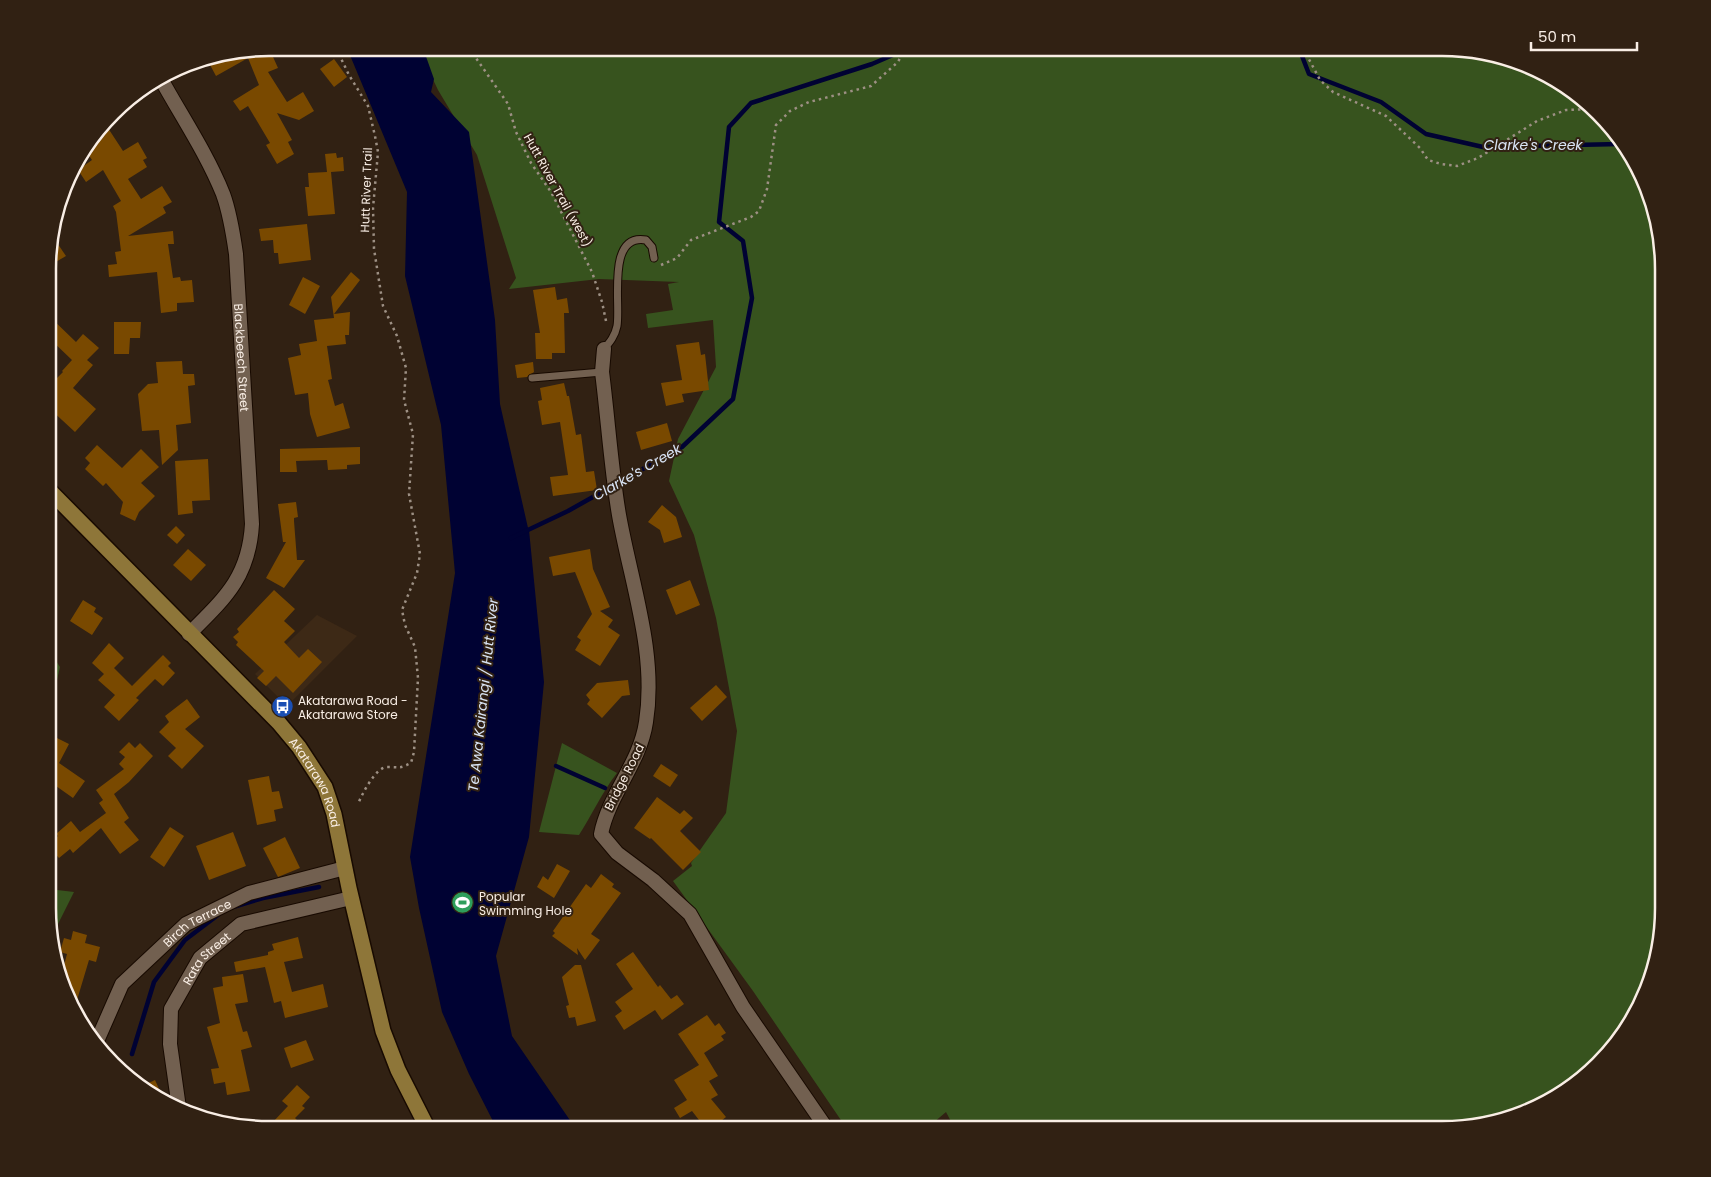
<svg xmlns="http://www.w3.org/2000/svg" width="1711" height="1177" viewBox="0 0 1711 1177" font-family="Poppins,sans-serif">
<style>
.built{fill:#3d2916}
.green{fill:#37531e}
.water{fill:#000233}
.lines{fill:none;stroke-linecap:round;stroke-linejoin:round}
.stream{stroke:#000233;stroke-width:4.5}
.building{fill:#794900}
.lane-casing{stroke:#180a01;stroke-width:9}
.street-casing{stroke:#180a01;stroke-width:16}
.secondary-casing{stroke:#180a01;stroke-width:18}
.path{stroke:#9d9084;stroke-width:2.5;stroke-dasharray:2.5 4;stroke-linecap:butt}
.lane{stroke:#726050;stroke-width:7}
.street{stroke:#726050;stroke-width:14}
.secondary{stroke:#8e7639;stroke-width:15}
.labels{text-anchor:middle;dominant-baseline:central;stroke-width:4;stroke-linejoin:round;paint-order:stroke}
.street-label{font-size:12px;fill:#f9eee5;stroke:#312113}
.poi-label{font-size:12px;fill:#f9eee5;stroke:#312113;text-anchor:start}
.water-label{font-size:14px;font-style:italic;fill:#dae5f6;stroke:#312113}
.rim{fill:none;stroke:#f9eee5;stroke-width:2.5}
</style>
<rect width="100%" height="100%" fill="#312113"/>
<polygon class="built" points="317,615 357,636 287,706 255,674"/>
<g class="green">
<polygon points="418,48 1456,48 1513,59 1577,93 1634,159 1663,255 1663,922 1652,979 1618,1043 1540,1107 1442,1129 955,1129 946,1112 926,1129 847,1129 753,991 673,881 692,866 691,863 726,813 737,731 716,618 694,535 669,481 678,439 716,367 713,320 648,328 646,314 673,310 668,284 679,282 599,279 509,289 516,278 477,155 438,90"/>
<polygon points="49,650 60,667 49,714"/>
<path d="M562,743L617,773C602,792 592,815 579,835L539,832Z"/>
<polygon points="49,889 74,892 50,940 49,936"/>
</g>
<polygon class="water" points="347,48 423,48 434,79 431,92 469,132 495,320 500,404 528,528 513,538 529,530 544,682 529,837 496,956 512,1036 576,1129 497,1129 469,1074 442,1012 419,908 410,857 455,573 441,425 405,276 407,192"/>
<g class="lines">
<g class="stream">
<polyline points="1303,48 1302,56 1309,74 1381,102 1426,134 1483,147 1621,144"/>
<polyline points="511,538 568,511 682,447 733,399 752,298 743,241 719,222 729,127 751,103 872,64 909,48"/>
<polyline points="556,766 605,788"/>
<polyline points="233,907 263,898 319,887"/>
<polyline points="132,1054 154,982 185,940 218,915"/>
</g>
</g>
<g class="building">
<polygon points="269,48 278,68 268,72 287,102 303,92 314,111 299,120 277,113 292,140 288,142 294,154 277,164 266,145 270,143 248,106 240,111 233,101 259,85 248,58 216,76 209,63 221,57"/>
<polygon points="334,59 347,77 334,87 320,69"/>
<polygon points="106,125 123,151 138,142 147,158 143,160 147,167 128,179 141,199 162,186 172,202 163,207 166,213 128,236 173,231 174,244 168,244 173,278 180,277 181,281 192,280 194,302 177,303 177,311 161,313 157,272 109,277 108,265 117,264 115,252 121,251 116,212 113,206 121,201 103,170 86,182 78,170 92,160 86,151"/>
<polygon points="336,153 337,158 343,157 344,171 331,172 335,214 308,216 305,187 309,187 308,173 327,172 325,154"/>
<polygon points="307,224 311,260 279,264 278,253 274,253 273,240 261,241 259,229"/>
<polygon points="51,234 66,256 49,266 49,240"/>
<polygon points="351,272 360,280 334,314 350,312 349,335 345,335 346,344 327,346 332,379 328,380 335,406 343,403 350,428 317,437 310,414 308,393 295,395 288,358 301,355 299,344 317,341 314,320 334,318 331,297"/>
<polygon points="303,277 320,286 305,314 289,305"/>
<polygon points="555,287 557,300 567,298 569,313 564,313 565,353 552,353 552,359 536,359 535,333 540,333 533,290"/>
<polygon points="49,316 76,342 83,334 99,348 87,360 93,365 73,388 96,409 75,432 49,408 49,386 63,372 62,371 72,360 49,338"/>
<polygon points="114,322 141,322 140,338 130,338 129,354 114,354"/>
<polygon points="699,342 701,355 705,354 709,390 682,394 684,402 666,406 661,383 682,380 676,345"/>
<polygon points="182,361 183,374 194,374 195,385 188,386 191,423 176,425 178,450 162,465 159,430 142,431 138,394 148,384 158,383 156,362"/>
<polygon points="533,362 534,372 527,377 517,378 515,365"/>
<polygon points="564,383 567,396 569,396 576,435 581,434 586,472 594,471 597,490 553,496 550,477 568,475 560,422 542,425 538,401 542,400 540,388"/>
<polygon points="667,423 672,441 641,450 636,432"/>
<polygon points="97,445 122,468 141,449 159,467 141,483 155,496 139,512 135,521 120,514 123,502 106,483 103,486 85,469 90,463 85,458"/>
<polygon points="360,447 360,464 347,465 347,469 328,470 327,460 296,461 297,472 280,472 280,449"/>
<polygon points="208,459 210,500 192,501 193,513 178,515 175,461"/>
<polygon points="296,502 298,517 294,518 294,521 297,560 305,560 284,588 266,578 286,542 283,542 278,504"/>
<polygon points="662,505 676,517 682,537 664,543 660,530 648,522"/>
<polygon points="176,526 185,535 177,544 167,535"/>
<polygon points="188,549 206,565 191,581 173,565"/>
<polygon points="590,549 593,569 610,607 600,611 613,620 608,627 620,635 600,666 575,650 581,640 577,637 592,614 575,572 553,576 549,557"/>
<polygon points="690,580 700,605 676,615 666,590"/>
<polygon points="274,590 295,609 284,621 295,631 284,642 299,658 308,649 322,662 293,693 276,676 266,686 257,678 264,671 236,645 238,642 233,637 239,632 237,629"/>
<polygon points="83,600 96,608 94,612 103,618 92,635 70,621"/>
<polygon points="109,643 124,658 114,668 132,686 163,655 171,663 168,666 175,673 163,686 155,679 136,698 139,700 119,721 104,707 115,695 98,680 104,674 92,663"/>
<polygon points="628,680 630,695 622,696 602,718 587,704 590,700 586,695 597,683"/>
<polygon points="716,685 727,697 702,721 690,708"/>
<polygon points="187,699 200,717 185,729 204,746 182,769 168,756 176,748 159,732 169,722 165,716"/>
<polygon points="57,738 69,744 59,763 85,781 73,798 56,786 49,795 49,768 55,760 49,757 49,752"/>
<polygon points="129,742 135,748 140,743 153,756 129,782 114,794 129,818 124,822 139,840 120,854 101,828 73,853 70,849 59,858 49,847 49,844 58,836 56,834 71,821 80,832 106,813 99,803 103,800 96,790 124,769 119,764 125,757 119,752"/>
<polygon points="661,764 678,775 670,787 653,776"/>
<polygon points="269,776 272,792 279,791 283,808 274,810 276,821 257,825 248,780"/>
<polygon points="657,797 680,814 684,810 693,818 680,831 701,852 683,870 651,838 650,839 634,828"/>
<polygon points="170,827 184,836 164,867 150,857"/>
<polygon points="233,832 246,866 209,880 196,846"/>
<polygon points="285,837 300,868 278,877 263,848"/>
<polygon points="557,864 570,871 554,898 537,887 543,876 548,880"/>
<polygon points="601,874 614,884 612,887 621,893 591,934 600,940 585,960 577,948 578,955 552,936 555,933 553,931 586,884 591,888"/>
<polygon points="73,931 87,935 85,943 100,947 96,962 89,960 74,1010 62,973 67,954 60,952 64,938 71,940"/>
<polygon points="298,937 303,958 284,962 292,992 323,984 328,1007 285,1018 281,1001 274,1003 265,967 236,972 234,962 268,955 268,952 274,950 272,944"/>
<polygon points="633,952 658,987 660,985 671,999 677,995 684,1004 662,1020 655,1010 624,1030 615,1016 622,1011 615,1002 633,989 616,964"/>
<polygon points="575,965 581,965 596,1021 577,1026 575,1017 569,1018 566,1006 569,1005 562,977"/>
<polygon points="243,974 248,1002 235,1004 243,1032 247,1031 252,1047 241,1050 250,1091 227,1095 225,1082 214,1084 211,1069 219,1068 207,1027 220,1023 213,988 223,986 222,977"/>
<polygon points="707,1015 715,1026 719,1023 726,1033 721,1036 724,1040 704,1053 718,1076 709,1081 718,1095 711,1099 726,1117 711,1129 706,1129 692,1111 680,1118 674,1108 687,1100 674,1080 699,1065 678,1034"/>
<polygon points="306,1040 314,1060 291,1068 284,1048"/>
<polygon points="155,1080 164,1100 140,1087"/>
<polygon points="297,1085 310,1097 302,1106 305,1108 295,1118 298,1121 291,1129 280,1129 273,1122 288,1106 282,1101"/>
</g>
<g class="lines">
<defs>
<g id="lane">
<path d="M604,349C610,342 615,336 617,326C621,304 606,233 646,240L652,247L654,258"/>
<polyline points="532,378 602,372"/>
</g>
<g id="street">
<path id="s1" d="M161,79C182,117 207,154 223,194C230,213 233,233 236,254L252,524C249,577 225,598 189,634"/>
<path d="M604,349L602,372C608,419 611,468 619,515C631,583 657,653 646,722C640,763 609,794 601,834L617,853L653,880L690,914L743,1007L827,1129"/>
<path id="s2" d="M97,1041L122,984L186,924L249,893L345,868"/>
<path id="s3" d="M179,1108L170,1044L171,1009L200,958L241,924L351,898"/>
</g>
<g id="secondary">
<path id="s4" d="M49,490L279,723L299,747L325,787L334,814L349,888L383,1031L398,1070L428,1129"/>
</g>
</defs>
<use href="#lane" class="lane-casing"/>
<use href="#street" class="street-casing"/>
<use href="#secondary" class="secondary-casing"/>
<g class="path">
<path d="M336,48L349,75L368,106L375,136L378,152L373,208L374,249L383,306L397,336L406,368L404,400L413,434L409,494L420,554L417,573L402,610L405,625L415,647L418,678L414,752L411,763C399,769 400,767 387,767C376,767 362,794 358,804"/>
<polyline points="469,48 508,104 516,132 531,163 551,192 592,272 602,302 606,321"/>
<polyline points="1303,48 1320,80 1333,92 1386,116 1420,148 1428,160 1441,164 1457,166 1478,158 1537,121 1566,110 1590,109"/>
<polyline points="661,265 677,258 691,240 751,217 759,211 767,189 776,125 790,111 809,102 871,86 898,62 905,48"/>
</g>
<use href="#lane" class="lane"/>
<use href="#street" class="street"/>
<use href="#secondary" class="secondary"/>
</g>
<defs>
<symbol id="bus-disc" viewBox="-11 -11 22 22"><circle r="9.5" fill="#1a4fb4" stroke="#312113"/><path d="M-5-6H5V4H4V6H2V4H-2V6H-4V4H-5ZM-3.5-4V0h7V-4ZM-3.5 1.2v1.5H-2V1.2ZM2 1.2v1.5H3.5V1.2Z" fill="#fff"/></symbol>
<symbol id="stadium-disc" viewBox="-11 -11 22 22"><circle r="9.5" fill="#2e9e5b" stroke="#312113"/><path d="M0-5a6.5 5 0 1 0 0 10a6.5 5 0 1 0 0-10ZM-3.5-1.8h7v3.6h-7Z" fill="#fff"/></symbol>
</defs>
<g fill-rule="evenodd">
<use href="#bus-disc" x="270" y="694" width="25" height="25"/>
<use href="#stadium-disc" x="450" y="890" width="25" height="25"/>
</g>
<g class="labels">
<g class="street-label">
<text transform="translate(366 190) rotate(-88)">Hutt River Trail</text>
<text transform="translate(558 190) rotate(61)">Hutt River Trail (west)</text>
<text stroke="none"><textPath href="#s1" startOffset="296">Blackbeech Street</textPath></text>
<text transform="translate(624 777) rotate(-63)">Bridge Road</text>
<text stroke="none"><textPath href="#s4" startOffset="398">Akatarawa Road</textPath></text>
<text stroke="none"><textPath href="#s2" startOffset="160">Birch Terrace</textPath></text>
<text stroke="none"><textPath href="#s3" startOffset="162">Rata Street</textPath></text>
</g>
<g class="poi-label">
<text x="298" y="700">Akatarawa Road -<tspan x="298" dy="14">Akatarawa Store</tspan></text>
<text x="479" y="896">Popular<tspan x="479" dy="14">Swimming Hole</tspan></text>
</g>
<g class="water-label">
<text x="1533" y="145">Clarke's Creek</text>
<text transform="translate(637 472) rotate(-30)">Clarke's Creek</text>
<text transform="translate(483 695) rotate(-84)">Te Awa Kairangi / Hutt River</text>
</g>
</g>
<path d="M0 0H1711V1177H0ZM269 56H1442A213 213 0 0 1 1655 269V908A213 213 0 0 1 1442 1121H269A213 213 0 0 1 56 908V269A213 213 0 0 1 269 56Z" fill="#312113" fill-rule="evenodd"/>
<path class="rim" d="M269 56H1442A213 213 0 0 1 1655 269V908A213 213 0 0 1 1442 1121H269A213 213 0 0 1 56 908V269A213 213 0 0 1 269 56Z"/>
<path d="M1531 42v8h106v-8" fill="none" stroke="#f9eee5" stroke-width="2.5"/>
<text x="1538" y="42" font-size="15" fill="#f9eee5" stroke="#312113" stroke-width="4" paint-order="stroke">50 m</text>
</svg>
